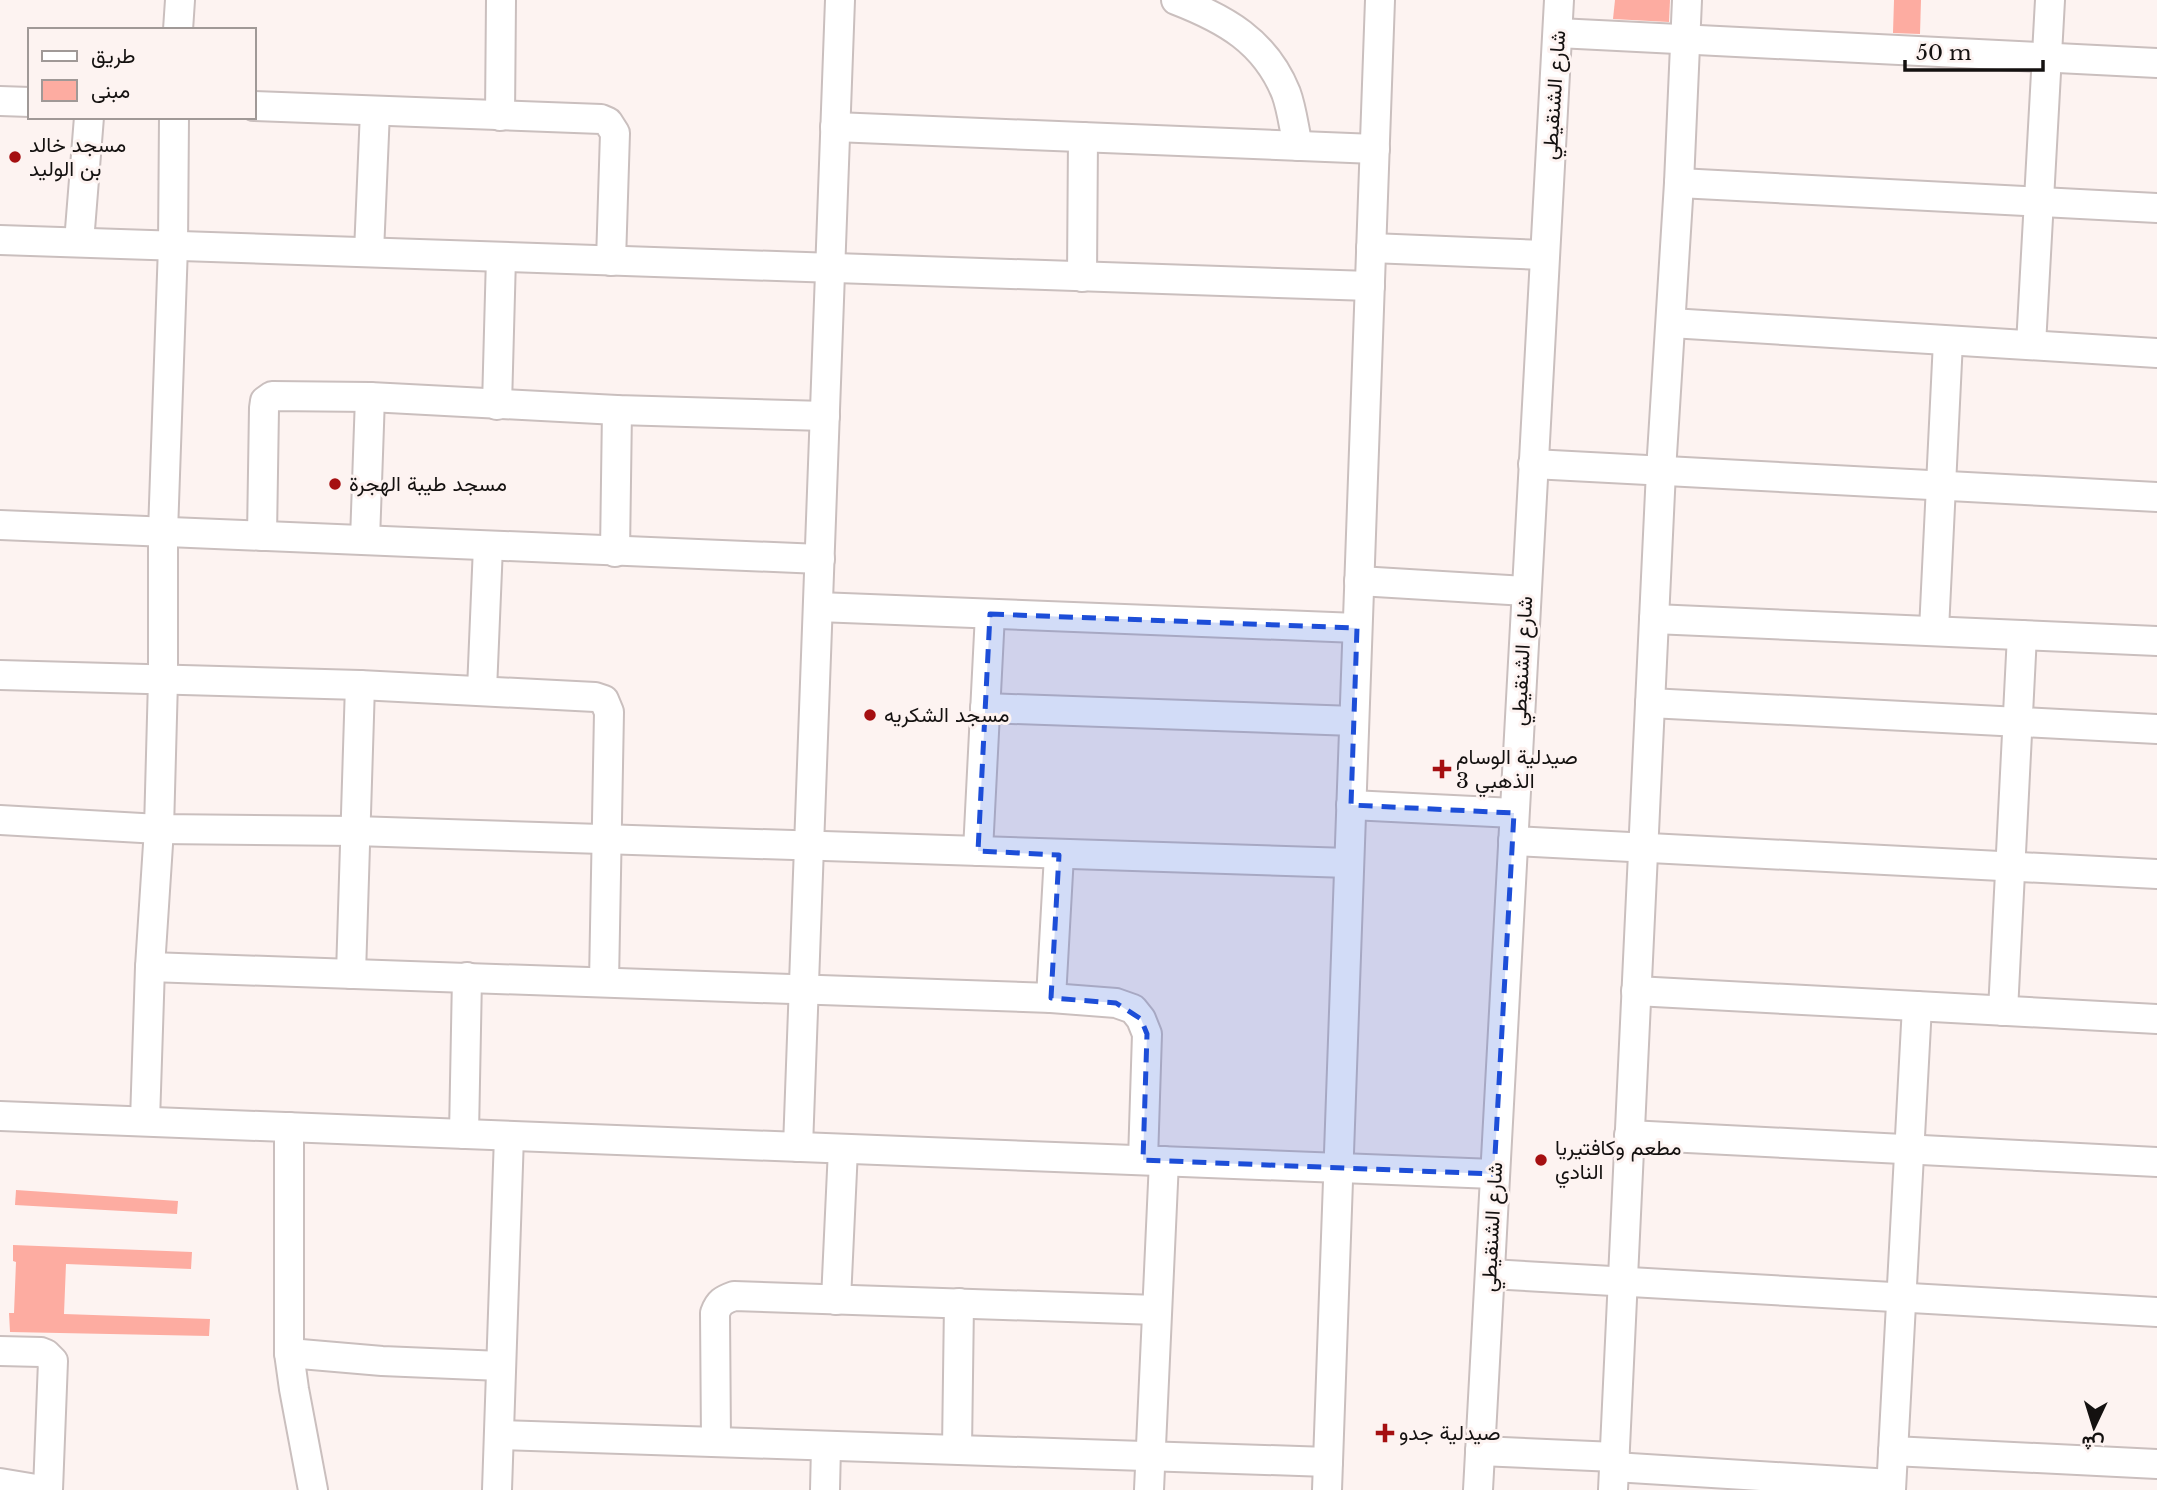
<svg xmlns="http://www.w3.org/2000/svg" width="2157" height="1490" viewBox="0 0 2157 1490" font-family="'Libre Baskerville',Vazirmatn,serif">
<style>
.building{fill:#fdaca1}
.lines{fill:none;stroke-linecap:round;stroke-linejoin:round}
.minor-casing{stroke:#cabfbe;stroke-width:32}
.minor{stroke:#fff;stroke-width:28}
.marked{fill:#1d4ed8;fill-opacity:0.2;stroke:#1d4ed8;stroke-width:5;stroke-dasharray:14 9;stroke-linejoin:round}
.poi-dot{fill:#a50f11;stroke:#fdf3f1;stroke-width:2.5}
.labels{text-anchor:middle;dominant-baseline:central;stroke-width:6;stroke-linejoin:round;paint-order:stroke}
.street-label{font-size:21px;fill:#141110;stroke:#fdf3f1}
.poi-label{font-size:21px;fill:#141110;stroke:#fdf3f1;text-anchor:start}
</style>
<rect width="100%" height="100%" fill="#fdf3f1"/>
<g class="building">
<polygon points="1615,0 1670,0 1669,22 1613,19"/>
<polygon points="1894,0 1921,0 1920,34 1893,33"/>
<polygon points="16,1190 178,1201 177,1214 15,1205"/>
<polygon points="13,1245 192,1252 191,1269 66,1264 64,1314 210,1319 209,1336 10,1332 9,1313 14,1313 16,1262 13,1261"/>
</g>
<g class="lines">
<defs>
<g id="minor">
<path d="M1176,0C1225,19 1265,41 1286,93C1292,109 1294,129 1298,146"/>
<polyline points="178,30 180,0"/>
<polyline points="1558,33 2157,63"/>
<polyline points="0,101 30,102"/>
<polyline points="254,106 601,119 608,122 615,133 611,261"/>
<polyline points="500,116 501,0"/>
<polyline points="835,127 1375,149"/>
<polyline points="1679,183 2157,208"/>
<polyline points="0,240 1370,286"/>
<polyline points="79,242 89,117"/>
<polyline points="1371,248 1544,255"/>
<polyline points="369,252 375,111"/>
<polyline points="1082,277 1083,137"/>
<polyline points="1671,323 2157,353"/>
<polyline points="2031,345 2050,0"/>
<polyline points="497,405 501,257"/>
<polyline points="1533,464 2157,497"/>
<polyline points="0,525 820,559"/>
<polyline points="262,536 264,408 265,401 272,396 370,397 617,410 825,416"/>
<polyline points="365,540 370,397"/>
<polyline points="615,552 617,410"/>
<polyline points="1359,581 1526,591"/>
<polyline points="818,607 1357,628"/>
<polyline points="1654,619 2157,641"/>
<polyline points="1934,630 1948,341"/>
<polyline points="0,675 360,685 595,697 604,700 609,712 604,982"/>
<polyline points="482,690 488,546"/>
<polyline points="1650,703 2157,729"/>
<polyline points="985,708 1354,721"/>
<polyline points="1351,805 1514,813"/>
<polyline points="0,820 159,829 355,831 1349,863"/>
<polyline points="1513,841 2157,874"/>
<polyline points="978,851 990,614"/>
<polyline points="150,967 1051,998 1116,1003 1133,1009 1141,1019 1147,1034 1143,1160"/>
<polyline points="351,974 360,685"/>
<polyline points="1636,991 2157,1019"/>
<polyline points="1051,998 1059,855"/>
<polyline points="2003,1011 2022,635"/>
<polyline points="0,1116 1494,1174"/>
<polyline points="145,1121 150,967 159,829 163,680 163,532 173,246 174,117"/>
<polyline points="289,1127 289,1353 294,1389 313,1490"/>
<polyline points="464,1134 467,977"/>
<polyline points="1629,1135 2157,1162"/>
<polyline points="798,1147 840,0"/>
<polyline points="1490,1274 2157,1312"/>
<polyline points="836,1300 843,1149"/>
<polyline points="0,1351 41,1352 46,1354 53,1361 48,1490"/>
<polyline points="289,1353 382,1361 501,1366"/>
<polyline points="499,1435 1328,1462"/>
<path d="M716,1442L715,1313C719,1302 723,1300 734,1296L1157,1310"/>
<polyline points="957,1449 959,1303"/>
<polyline points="1480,1451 1615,1457"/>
<polyline points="1893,1451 2157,1464"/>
<polyline points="1614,1467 1891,1484"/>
<polyline points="0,1483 42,1490"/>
<polyline points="497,1490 509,1136"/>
<polyline points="825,1490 826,1446"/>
<polyline points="1149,1490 1164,1161"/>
<polyline points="1327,1490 1380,0"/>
<polyline points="1478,1490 1559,0"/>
<polyline points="1613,1490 1661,471 1679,183 1687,0"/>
<polyline points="1891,1490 1917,1006"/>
</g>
</defs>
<use href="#minor" class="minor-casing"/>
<use href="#minor" class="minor"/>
</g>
<path class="marked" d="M990,614L1357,628L1351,805L1514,813L1494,1174L1143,1160L1147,1034L1141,1019L1116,1003L1051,998L1059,855L978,851Z"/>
<g class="poi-dot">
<circle cx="15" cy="157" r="7"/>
<circle cx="335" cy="484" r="7"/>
<circle cx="870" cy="715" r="7"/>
<path d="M1438.5 758.5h7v7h7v7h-7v7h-7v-7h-7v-7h7z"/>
<circle cx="1541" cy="1160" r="7"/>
<path d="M1381.5 1422.5h7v7h7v7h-7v7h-7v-7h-7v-7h7z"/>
</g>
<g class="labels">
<g class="street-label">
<text transform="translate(1554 95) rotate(-86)">شارع الشنقيطي</text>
<text transform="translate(1522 661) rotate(-87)">شارع الشنقيطي</text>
<text transform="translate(1492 1227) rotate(-87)">شارع الشنقيطي</text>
</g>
<g class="poi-label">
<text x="29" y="145">مسجد خالد<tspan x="29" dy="24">بن الوليد</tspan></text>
<text x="349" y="484">مسجد طيبة الهجرة</text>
<text x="884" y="715">مسجد الشكريه</text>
<text x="1456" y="757">صيدلية الوسام<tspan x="1456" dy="24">الذهبي 3</tspan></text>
<text x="1555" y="1148">مطعم وكافتيريا<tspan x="1555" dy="24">النادي</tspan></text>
<text x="1399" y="1433">صيدلية جدو</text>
</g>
</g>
<rect x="28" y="28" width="228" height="91" fill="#fdf3f1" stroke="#a09997" stroke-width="2"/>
<rect x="42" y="51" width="35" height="10" fill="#ffffff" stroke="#a09997" stroke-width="2"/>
<text x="91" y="63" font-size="21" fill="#141110">طريق</text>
<rect x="42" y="80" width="35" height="21" fill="#fdaca1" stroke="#a09997" stroke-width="2"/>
<text x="91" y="98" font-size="21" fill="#141110">مبنى</text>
<g transform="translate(2094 1427) rotate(184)" stroke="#fdf3f1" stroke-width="5" paint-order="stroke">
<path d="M0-5L12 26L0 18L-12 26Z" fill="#141110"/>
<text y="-10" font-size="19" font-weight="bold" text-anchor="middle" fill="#141110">ش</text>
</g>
<path d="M1905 60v10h138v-10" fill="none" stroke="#141110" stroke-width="3.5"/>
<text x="1916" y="60" font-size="21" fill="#141110" stroke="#fdf3f1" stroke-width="5" paint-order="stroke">50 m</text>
</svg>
